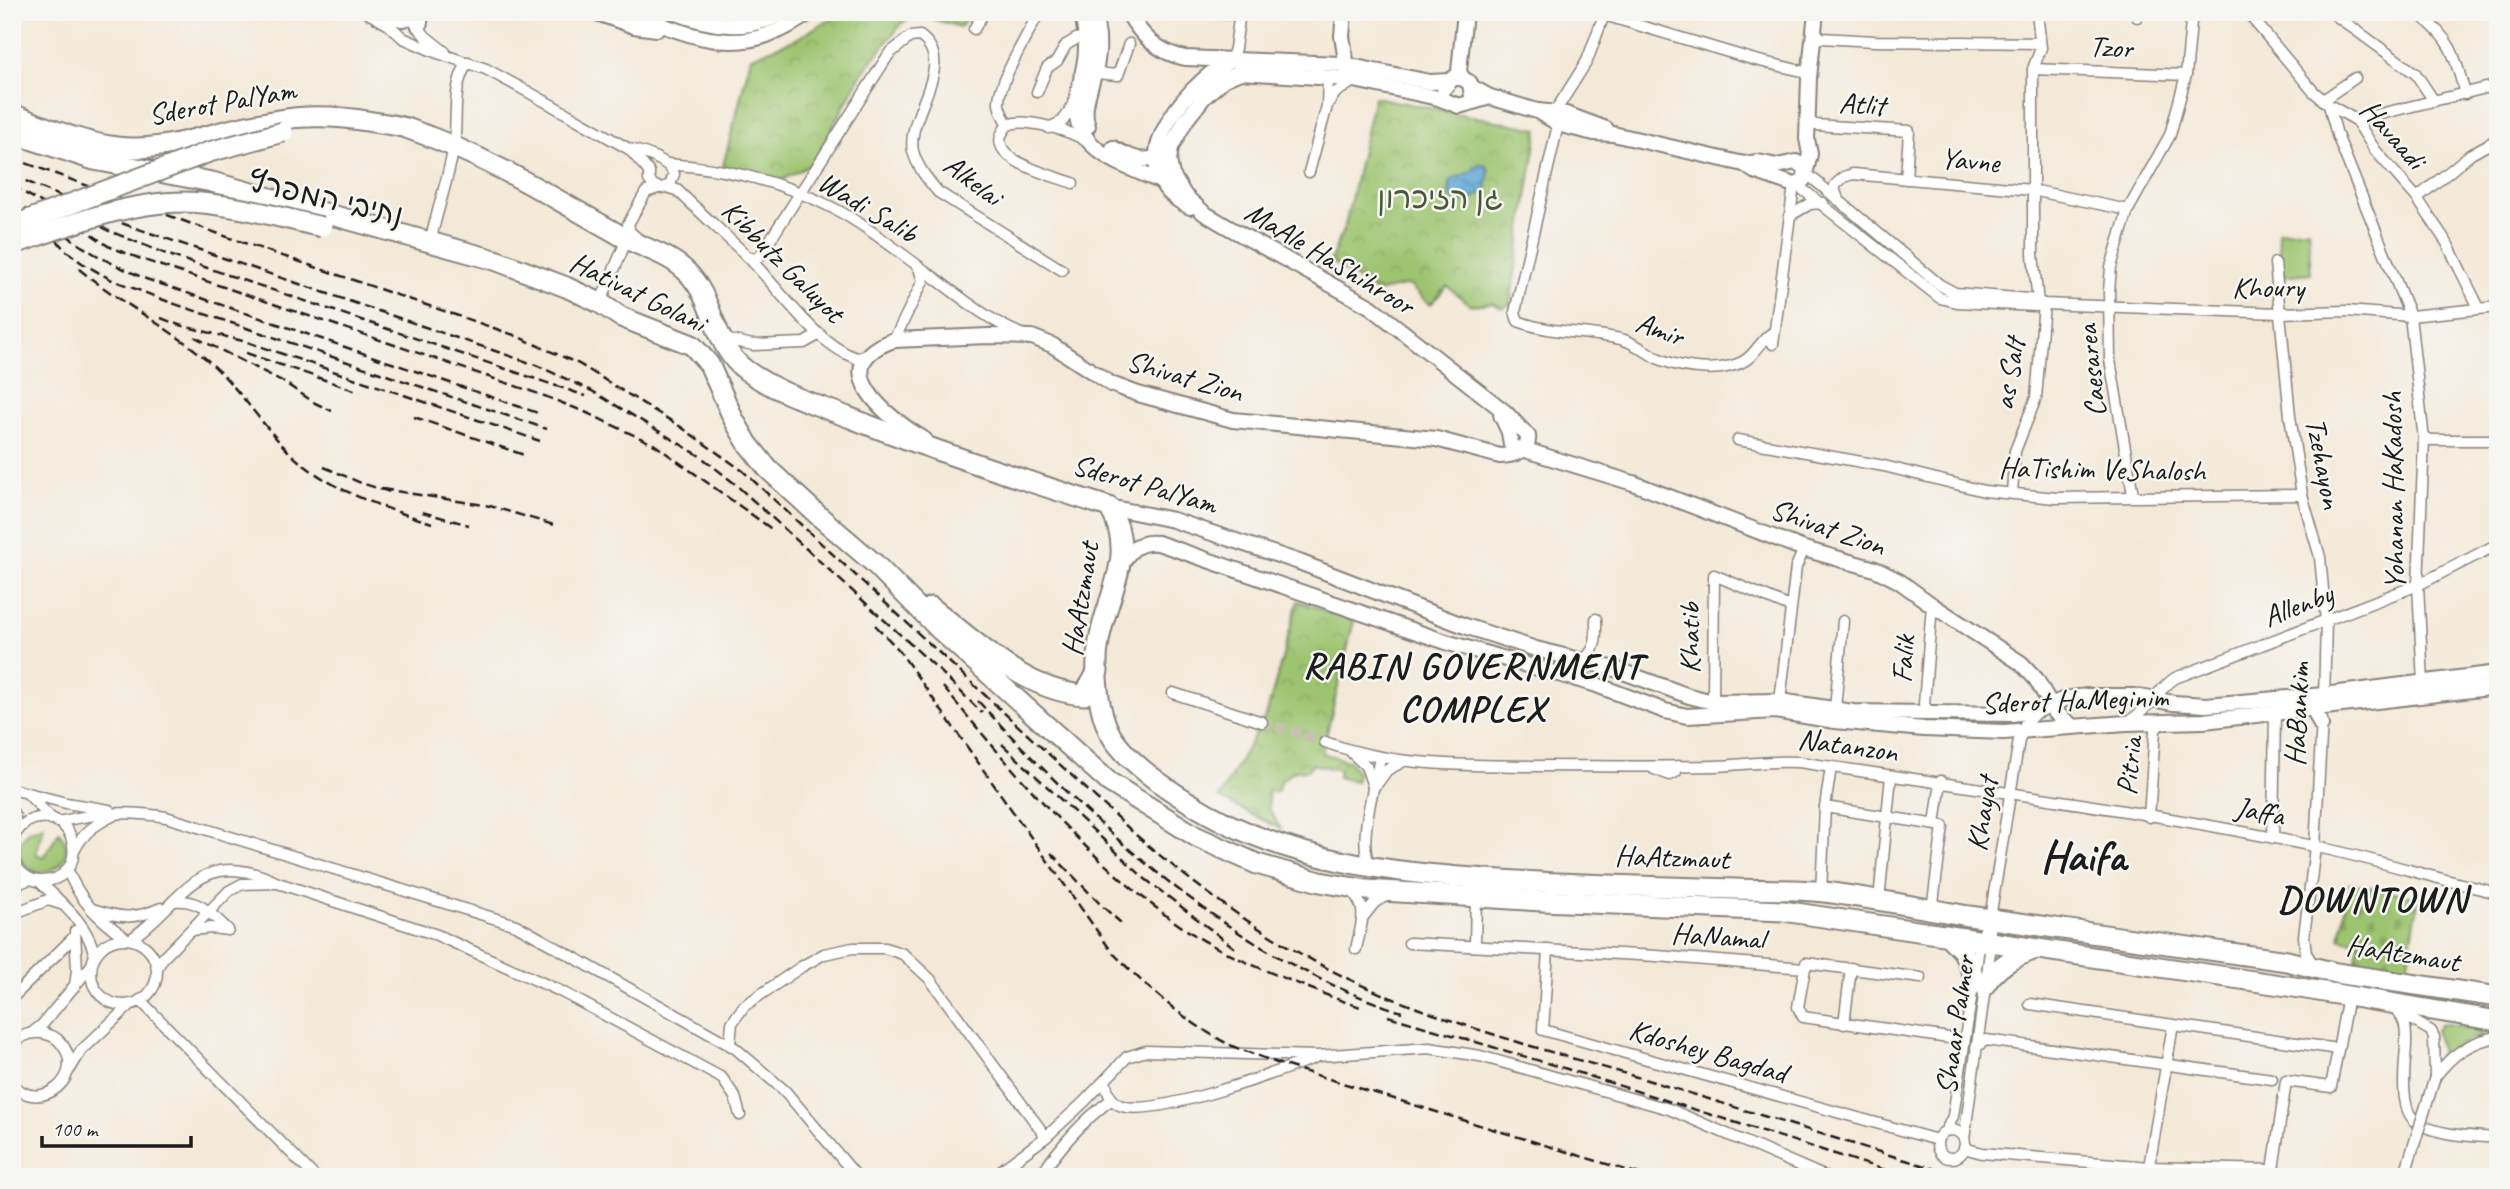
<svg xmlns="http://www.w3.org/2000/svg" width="2510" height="1189" viewBox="0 0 2510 1189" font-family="Caveat,'Playpen Sans Hebrew',sans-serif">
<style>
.green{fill:#9dc46f;stroke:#5c7046;stroke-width:2}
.cemetery{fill:url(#cemetery-stones);stroke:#5c7046;stroke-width:2}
.park{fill:url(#park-crowns);stroke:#5c7046;stroke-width:2}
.water{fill:url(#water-waves);stroke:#3e627a;stroke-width:2}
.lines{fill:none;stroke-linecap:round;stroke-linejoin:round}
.street-tunnel{stroke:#c9c0b2;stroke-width:10;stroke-dasharray:10 5;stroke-linecap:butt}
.street-casing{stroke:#88827a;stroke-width:13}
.secondary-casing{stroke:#88827a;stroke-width:18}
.highway-casing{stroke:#88827a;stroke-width:23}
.street{stroke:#fff;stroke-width:10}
.secondary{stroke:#fff;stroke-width:14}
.highway{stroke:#fff;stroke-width:19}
.rail{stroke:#1c1c1c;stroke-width:2.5;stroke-dasharray:10 5;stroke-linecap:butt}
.street-bridge-casing{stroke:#88827a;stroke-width:13;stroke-linecap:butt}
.highway-bridge-casing{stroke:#88827a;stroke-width:23;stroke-linecap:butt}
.street-bridge{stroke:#fff;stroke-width:10}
.highway-bridge{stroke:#fff;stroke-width:19}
.labels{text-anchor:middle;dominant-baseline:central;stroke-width:5;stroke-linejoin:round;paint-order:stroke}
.street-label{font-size:30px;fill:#1c1c1c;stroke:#f6f6f2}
.park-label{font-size:30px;fill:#495739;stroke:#f6f6f2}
.district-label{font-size:37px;font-weight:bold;letter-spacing:2px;fill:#1c1c1c;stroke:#f6f6f2}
.town-label{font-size:44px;font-weight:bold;fill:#1c1c1c;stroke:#f6f6f2}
</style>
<defs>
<pattern id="cemetery-stones" width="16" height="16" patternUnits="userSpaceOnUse" patternTransform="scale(1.75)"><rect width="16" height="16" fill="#9dc46f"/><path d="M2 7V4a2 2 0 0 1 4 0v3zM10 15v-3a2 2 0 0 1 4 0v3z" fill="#87a860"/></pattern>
<pattern id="park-crowns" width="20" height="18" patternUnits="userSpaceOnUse" patternTransform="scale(1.75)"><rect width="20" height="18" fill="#9dc46f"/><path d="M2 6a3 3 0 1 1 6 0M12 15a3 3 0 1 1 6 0" fill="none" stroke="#87a860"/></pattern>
<pattern id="water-waves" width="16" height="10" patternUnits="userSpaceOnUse" patternTransform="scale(1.75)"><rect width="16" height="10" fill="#61a9d8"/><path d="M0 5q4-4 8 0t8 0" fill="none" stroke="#4f89ae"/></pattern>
</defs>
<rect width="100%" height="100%" fill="#f6f6f2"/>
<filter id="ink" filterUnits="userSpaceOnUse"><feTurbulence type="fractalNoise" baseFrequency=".0143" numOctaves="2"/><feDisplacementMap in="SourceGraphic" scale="14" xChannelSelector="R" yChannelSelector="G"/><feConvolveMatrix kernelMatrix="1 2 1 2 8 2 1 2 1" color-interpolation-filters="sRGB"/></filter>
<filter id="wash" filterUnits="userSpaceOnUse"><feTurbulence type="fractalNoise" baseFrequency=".00686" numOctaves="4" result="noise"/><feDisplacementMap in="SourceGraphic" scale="28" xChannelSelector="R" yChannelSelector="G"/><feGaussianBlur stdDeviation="1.57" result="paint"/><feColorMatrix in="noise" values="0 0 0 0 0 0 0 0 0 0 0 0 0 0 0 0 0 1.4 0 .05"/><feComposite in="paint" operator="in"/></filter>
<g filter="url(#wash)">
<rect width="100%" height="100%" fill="#f4e9d8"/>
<g class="green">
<polygon points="2308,229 2311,273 2281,276 2278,231"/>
<path d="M44,826L36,854L44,857L59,832C89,870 17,893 19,844L28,831Z"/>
<polygon points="2441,1023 2469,1028 2484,1035 2463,1043 2442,1057 2435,1030"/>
</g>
<polygon class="cemetery" points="2349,883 2419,897 2405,980 2354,971 2359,942 2340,939"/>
<g class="park">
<polygon points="842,12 973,12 960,27 919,15 902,23 860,76 814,163 780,181 723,166 751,57 796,39"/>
<polygon points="1374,97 1538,129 1510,304 1502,308 1492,303 1470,305 1447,286 1430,305 1409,285 1376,292 1330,261 1345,226"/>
<polygon points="1298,601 1354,621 1322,753 1349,761 1358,773 1356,782 1338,777 1339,770 1312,764 1308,770 1293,771 1280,782 1277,792 1268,791 1269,809 1281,829 1219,798 1267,713"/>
</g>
<path class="water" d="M1480,164H1484L1489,170L1486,190L1467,202L1454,201L1450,195C1447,173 1459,180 1471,171C1474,169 1476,166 1480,164Z"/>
</g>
<g filter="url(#ink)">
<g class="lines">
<polyline class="street-tunnel" points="1262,722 1325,742"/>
<defs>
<g id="street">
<path d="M366,12L389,25L403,38L435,52L486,69L532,94L629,149L645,167L649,172V180L654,186L662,188L670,185L674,174C669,160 643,152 629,149"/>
<polyline points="1198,12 1239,15"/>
<polyline points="1594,12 1755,60 1802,71 1809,78"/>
<polyline points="2137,12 2137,17"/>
<polyline points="2247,12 2313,91 2329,105 2356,120 2375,150 2417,198 2447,243 2479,308"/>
<polyline points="2331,12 2416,74 2434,101"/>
<path d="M2421,16C2453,41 2455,57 2465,94"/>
<polyline points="382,17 402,21 413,19 425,36 445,52"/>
<polyline points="974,29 984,12"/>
<polyline points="1814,30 1821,38 1874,41 2040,43"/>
<polyline points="1231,61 1235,48 1240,12"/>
<polyline points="2033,69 2186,75"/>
<polyline points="1095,73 1118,75 1129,44"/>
<polyline points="1037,92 1047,68 1057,61 1066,45 1076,39 1087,37"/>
<polyline points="2323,100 2355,78"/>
<polyline points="1329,102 1336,92 1354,81"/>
<polyline points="2329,105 2337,135 2410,316 2424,440 2418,585 2423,683"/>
<polyline points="1553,115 1587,61 1605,12"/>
<polyline points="1808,120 1815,125 1909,131 1906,179"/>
<polyline points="2356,120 2498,85"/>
<path d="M1553,121L1557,129L1515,312L1518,321C1549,334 1591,331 1624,340C1636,344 1646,352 1657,358C1677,367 1709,372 1731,366C1757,360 1756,342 1775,331"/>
<path d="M1008,125C1004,118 1000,112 999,104C997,84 1029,33 1039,12"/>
<polyline points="1049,128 1063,121 1074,103"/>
<path d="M668,164C724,168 781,181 831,207C865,224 897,251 928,273C958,295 987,320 1021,334"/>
<polyline points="1309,172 1327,106 1328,77"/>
<polyline points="1806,173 1940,285 1955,293 2029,299 2044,304 2279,313 2347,311 2410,316 2498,307"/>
<path d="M1073,183C1052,175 976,158 1008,125C1024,117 1071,131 1086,141"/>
<polyline points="1797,185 1940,298 1957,302 2036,306 2038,303 2033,254 2033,69 2041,48 2037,12"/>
<path d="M666,187L677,190C700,212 724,234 747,256C779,288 814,343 856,358L869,355"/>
<polyline points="2417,198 2471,154 2498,139"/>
<polyline points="1838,199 1835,191 1835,185 1844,177 1853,174 2032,190 2128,210"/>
<polyline points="1789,216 1810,204 1823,203"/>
<polyline points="636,237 630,232 628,224 646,192 658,188"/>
<path d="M435,243L432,237L433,230C440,202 449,174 454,146C458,117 451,87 468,62"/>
<path d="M748,257L754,259L760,256L889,54L910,37L920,36C959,64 905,115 913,151C917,167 928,180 938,192L1062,270"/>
<polyline points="2275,263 2290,416 2302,495 2320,557 2326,621 2324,700"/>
<polyline points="600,303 627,239"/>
<polyline points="729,340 753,345 804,343 820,334"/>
<polyline points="894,340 923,281 919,268"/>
<polyline points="1773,344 1794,185"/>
<polyline points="1738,440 1884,466 1984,491 2056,498 2302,495"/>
<polyline points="2424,440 2498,440"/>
<polyline points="2012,493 2015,451 2036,398 2044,304"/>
<polyline points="2133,495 2110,360 2109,291 2111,267 2128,210 2170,135 2186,75 2192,12"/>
<polyline points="1932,605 1924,704 1926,708 1932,713"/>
<path d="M1582,660C1598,651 1596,635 1596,619"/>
<polyline points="1173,693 1262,722"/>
<polyline points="1780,701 1796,567 1804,549"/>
<polyline points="1713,702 1714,575 1790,607"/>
<polyline points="1835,709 1843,621"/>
<path d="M2127,722C2147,712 2156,691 2175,678L2418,585L2498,544"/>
<path d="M1325,742C1393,767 1462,765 1534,766C1594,766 1654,767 1715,766C1743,765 1770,760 1799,762C1971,788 2143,810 2313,846C2375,859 2436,879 2498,893"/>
<polyline points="1352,753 1366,766 1373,786"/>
<polyline points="1654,769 1670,775 1676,772 1678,766"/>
<polyline points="1377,784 1387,770 1402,762"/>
<polyline points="12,789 66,803 109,810"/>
<polyline points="29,795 52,819"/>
<polyline points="1825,807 1943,826 1932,910"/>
<polyline points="12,811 15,817 15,835"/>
<polyline points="2149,817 2155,730 2162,721"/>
<path d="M58,822C97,813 126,810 166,817L516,925L735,1048L785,1091L857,1177"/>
<polyline points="1935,824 1941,781"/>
<polyline points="2273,838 2275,712"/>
<path d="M12,841C16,831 23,822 34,819C79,807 91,881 41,881C27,881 18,871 12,859"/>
<path d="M74,851C84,831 96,824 116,814"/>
<path d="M1371,866C1356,846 1375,783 1380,758"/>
<path d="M67,869C81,903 98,918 127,939"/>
<path d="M39,881C63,905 87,922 95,956"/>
<polyline points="12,886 30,879"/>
<path d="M1350,889C1370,908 1361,925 1356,949"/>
<polyline points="1821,892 1825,807 1831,767"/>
<polyline points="1879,900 1891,776"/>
<path d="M173,901C198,898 211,913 228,930"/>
<path d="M92,909C120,918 134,920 161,908"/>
<polyline points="12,914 48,900 61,904"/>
<polyline points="1363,917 1375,902 1388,895"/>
<polyline points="191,930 211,928 228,930"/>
<path d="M131,939C185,901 198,844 278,883L437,935L560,991L722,1078L735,1097L740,1115"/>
<circle cx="124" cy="972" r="33"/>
<polyline points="1409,943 1657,956 1805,968 1798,1007 1803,1017 1956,1039 1963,1047"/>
<polyline points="1475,946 1476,897"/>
<polyline points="1548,950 1543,1030 1937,1140"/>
<polyline points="2314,966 2306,953 2304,936 2315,847 2322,719"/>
<polyline points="157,968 163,958 229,891 242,884 275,883"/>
<polyline points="1805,968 1806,963 1921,978"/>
<polyline points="75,986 77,970 75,931"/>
<polyline points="12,998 75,936"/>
<polyline points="140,1000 315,1177"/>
<polyline points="2030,1004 2338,1049"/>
<path d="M2397,1011C2407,1022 2406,1032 2406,1046C2405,1065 2399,1106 2414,1120C2432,1136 2475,1136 2498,1138"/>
<polyline points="2400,1013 2431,1031 2434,1037 2435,1077"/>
<polyline points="1844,1024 1851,968"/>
<polyline points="32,1033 42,1025 91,966"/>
<polyline points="730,1044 732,1023 744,1006 801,967 824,954 853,948 885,948 903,954 930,979 1046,1137"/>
<path d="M12,1046C19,1037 29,1032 41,1033C48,1034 55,1036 60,1042C90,1074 39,1117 12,1083"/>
<polyline points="1976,1047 1986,1040 2272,1079"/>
<polyline points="70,1069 81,1051 131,1004"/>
<path d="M2435,1077C2451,1055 2470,1041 2498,1037"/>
<path d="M1105,1080C1107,1091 1110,1102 1122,1106C1156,1117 1278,1072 1314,1058"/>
<circle cx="1951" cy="1144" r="14"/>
<polyline points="1946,1131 1953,1116 1980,941 1990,918 2019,740 2025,724 2038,710"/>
<polyline points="1964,1139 1990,952 1990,918"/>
<polyline points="1964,1148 1982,1153 2149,1167 2273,1170 2286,1081 2331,1087 2348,996"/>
<polyline points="2149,1167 2173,1025"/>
<polyline points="992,1177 1046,1137 1084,1102 1127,1057 1146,1051 1317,1056 1429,1048 1480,1056 1669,1109 1826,1177"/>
<path d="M1039,1177C1061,1146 1081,1122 1112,1099"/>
</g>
<g id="secondary">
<polyline points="594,12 634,26 657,29"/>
<path d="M629,12C672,29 721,52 767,35C783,30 797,21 811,12"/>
<path d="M674,12C712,27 747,32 785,12"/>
<path d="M1081,12C1090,44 1086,61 1078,92C1065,147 1120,164 1160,181"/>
<path d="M1128,12C1140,35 1159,53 1185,58L1341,64L1430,82L1449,81"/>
<polyline points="1344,12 1342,36 1348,73"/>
<polyline points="404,19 410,12"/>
<polyline points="419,26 422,12"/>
<polyline points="1462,78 1459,71 1465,12"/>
<polyline points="1472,87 1490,97 1537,111 1561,125 1594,133 1613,134 1744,164 1758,162 1777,166 1796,162 1804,167 1806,176 1800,184 1794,185 1754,171 1744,164"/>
<polyline points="1444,88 1453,78 1462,78 1470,83 1472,96"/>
<polyline points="1538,111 1566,114 1606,129"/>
<path d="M1088,126C1080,105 1094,82 1097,61C1100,44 1098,28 1093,12"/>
<path d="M1113,148C1134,160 1152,167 1171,147"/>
<polyline points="1806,170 1810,154 1807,139 1809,78 1816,12"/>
<path d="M1190,207C1115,171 1182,88 1229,61"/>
<polyline points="1501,415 1509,432 1511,445 1519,450"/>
<path d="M924,439C888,419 821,365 894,340L988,336L1032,337L1052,345L1111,384L1138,394L1233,420L1436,439L1500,456C1513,456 1530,450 1528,436L1505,412L1371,307L1226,226L1204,213L1185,196L1172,175L1169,161L1171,147L1186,120L1204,97L1224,79L1240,72L1350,79L1438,98L1459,106L1490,97"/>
<polyline points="1522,449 1633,483 1804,549 1875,569 1899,581 1932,605 2021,663 2036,679 2055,712 2072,726"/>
<polyline points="1109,507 1173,520 1299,562 1465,626 1536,649 1615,669 1689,696 1713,702 1780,701 1853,712 2012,714 2038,710 2065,699 2087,696 2134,696 2174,703 2206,705 2324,695 2498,673"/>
<path d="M1121,566C1129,549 1139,541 1158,543L1449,643L1594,684L1665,711L1687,716L1775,711L1835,721L1924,729L2004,732L2126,723L2204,721L2498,687"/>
<polyline points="2310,701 2321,725"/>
</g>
<g id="highway">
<path d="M12,114C49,128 90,147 130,148C161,149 192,140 221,132C279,118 313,111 373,122C385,124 398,125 409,129C485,155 554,198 623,237C645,249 669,254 687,272C716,301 712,346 747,371C777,393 818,405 853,419C937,452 1023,480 1109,507C1138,555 1107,593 1099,641C1094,669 1097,715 1114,740C1132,765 1161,785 1187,801C1282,862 1392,873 1502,880C1580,885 1658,887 1736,889C1765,890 1795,889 1824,892C1873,898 1920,908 1969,916C2075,931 2181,945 2287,961L2336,973L2498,997"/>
<polyline points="12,133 94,160 212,182 495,260 566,287 600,303 621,317 692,345 709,364 734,420 748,444 768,469 820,517 875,564 940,630 1109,782 1197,837 1257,864 1320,882 1367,890 1542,901 1783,911 2294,987 2498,1021"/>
<path d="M931,607C977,642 1024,691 1084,695L1098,671"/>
<polyline points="1947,935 1963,951 1973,975"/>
<path d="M1984,986C1997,966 2013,957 2036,949"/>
</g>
</defs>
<use href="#street" class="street-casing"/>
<use href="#secondary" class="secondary-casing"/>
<use href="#highway" class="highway-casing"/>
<use href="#street" class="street"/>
<use href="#secondary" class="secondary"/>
<use href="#highway" class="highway"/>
<g class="rail">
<path d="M12,158L230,238L514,335L579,364L681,427L743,471L1136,835C1213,902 1299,961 1394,999C1476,1032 1562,1055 1647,1080C1751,1112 1856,1145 1961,1177"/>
<polyline points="12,175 124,224 536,365 592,391 700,456 734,483 939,670 982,713"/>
<polyline points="12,186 73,220"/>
<polyline points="12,200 40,219 64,249 82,263 110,279 169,302 547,429"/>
<polyline points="67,217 108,246 141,259 542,395 585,412 655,445 773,530"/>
<polyline points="89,218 107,230 166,254 586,396"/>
<path d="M55,224C80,250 113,264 146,279L541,414"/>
<path d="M79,269C119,302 165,325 205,358C238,386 260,423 290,453C327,489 383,508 432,523"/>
<polyline points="161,318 179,325 247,342 540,441"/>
<polyline points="195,337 282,381 315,403 332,411"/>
<polyline points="246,353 357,391"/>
<polyline points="414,417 524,455"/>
<polyline points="324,467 361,483 390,492"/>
<polyline points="382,489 490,506 554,525"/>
<polyline points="422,512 469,525"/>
<path d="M875,625L898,649L1112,952C1146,987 1183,1020 1226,1043C1242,1051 1260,1056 1277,1063L1649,1177"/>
<path d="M943,687C1014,772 1085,857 1175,922C1207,945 1242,961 1279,976C1307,987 1334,999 1364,1008"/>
<path d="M978,701C1095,827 1235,959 1402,1012"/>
<polyline points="1002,744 1144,878 1236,949"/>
<polyline points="1051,853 1101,905 1121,923"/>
<polyline points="1388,1016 1567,1069 1907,1177"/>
</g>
<defs>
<polyline id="street-bridge" points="2404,1177 2435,1077"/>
<g id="highway-bridge">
<polyline points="12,226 209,152 283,132"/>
<path d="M12,245C65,226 127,202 184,202C230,203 278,217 322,227"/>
</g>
</defs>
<use href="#street-bridge" class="street-bridge-casing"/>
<use href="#highway-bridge" class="highway-bridge-casing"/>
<use href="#street-bridge" class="street-bridge"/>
<use href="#highway-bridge" class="highway-bridge"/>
</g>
</g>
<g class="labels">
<g class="street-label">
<text transform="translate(2111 47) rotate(3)">Tzor</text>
<text transform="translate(222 102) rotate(-10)">Sderot PalYam</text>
<text transform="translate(1862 104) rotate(4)">Atlit</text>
<text transform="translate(2393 134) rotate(48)">Havaadi</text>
<text transform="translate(1970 160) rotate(5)">Yavne</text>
<text transform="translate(973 180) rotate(37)">Alkelai</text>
<text transform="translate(326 198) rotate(13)">נתיבי המפרץ</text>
<text transform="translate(868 207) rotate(31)">Wadi Salib</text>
<text transform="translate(1330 258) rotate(31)">MaAle HaShihroor</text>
<text transform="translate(783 261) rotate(45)">Kibbutz Galuyot</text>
<text x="2268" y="287">Khoury</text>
<text transform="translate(638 292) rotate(26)">Hativat Golani</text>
<text transform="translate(1660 329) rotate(20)">Amir</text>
<text transform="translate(2091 371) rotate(-96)">Caesarea</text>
<text transform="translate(2009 374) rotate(-80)">as Salt</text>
<text transform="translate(1185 376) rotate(16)">Shivat Zion</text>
<text transform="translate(2324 463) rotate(79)">Tzehayon</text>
<text transform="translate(2102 469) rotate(1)">HaTishim VeShalosh</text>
<text transform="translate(1145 484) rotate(16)">Sderot PalYam</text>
<text transform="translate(2393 491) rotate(-91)">Yohanan HaKadosh</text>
<text transform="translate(1828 527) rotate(19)">Shivat Zion</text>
<text transform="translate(1080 599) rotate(-81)">HaAtzmaut</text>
<text transform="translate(2298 605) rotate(-21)">Allenby</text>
<text transform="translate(1689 638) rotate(-90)">Khatib</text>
<text transform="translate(1903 659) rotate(-86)">Falik</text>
<text transform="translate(2075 700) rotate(-2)">Sderot HaMeginim</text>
<text transform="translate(2297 714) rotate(-87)">HaBankim</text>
<text transform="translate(1848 745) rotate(8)">Natanzon</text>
<text transform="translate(2129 766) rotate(-84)">Pitria</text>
<text transform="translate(2260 811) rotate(11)">Jaffa</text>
<text transform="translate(1982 814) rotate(-81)">Khayat</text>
<text transform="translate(1672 857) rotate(2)">HaAtzmaut</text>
<text transform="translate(1718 936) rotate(4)">HaNamal</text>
<text transform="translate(2403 953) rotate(9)">HaAtzmaut</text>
<text transform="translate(1955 1025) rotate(-82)">Shaar Palmer</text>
<text transform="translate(1708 1051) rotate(16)">Kdoshey Bagdad</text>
</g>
<g class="park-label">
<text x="1440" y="198">גן הזיכרון</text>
</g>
<g class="district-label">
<text x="1473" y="665">RABIN GOVERNMENT<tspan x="1473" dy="43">COMPLEX</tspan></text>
<text x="2373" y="898">DOWNTOWN</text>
</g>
<g class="town-label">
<text x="2083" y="856">Haifa</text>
</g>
</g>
<rect width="2510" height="1189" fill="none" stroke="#f6f6f2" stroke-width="42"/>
<path d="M42 1136v10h149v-10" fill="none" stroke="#1c1c1c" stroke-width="3.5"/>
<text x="52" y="1136" font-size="21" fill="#1c1c1c" stroke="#f6f6f2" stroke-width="5" paint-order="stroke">100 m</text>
</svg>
